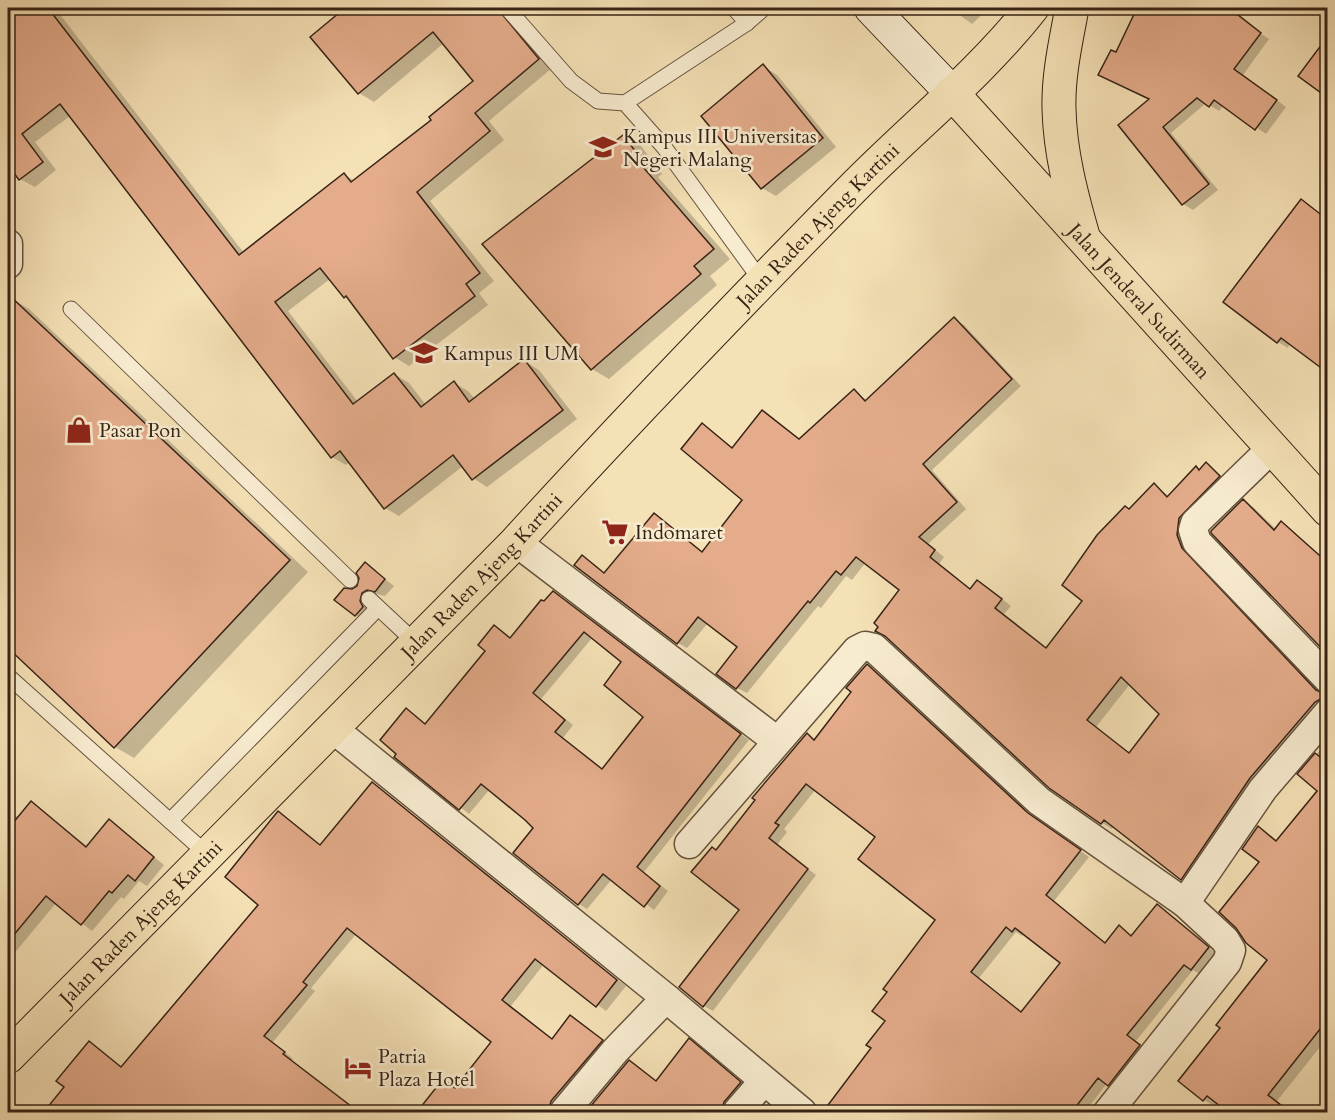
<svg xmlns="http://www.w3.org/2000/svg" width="1335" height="1120" viewBox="0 0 1335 1120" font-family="Cardo,serif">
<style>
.shadow{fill:#0003;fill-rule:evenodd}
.building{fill:#e4ac8b;stroke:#362315;stroke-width:1.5;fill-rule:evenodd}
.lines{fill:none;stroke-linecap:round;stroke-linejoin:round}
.service-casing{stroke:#66523d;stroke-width:17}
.minor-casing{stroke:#66523d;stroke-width:31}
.secondary-casing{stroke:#362315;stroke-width:35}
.primary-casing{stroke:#362315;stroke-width:35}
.service{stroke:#f8ecd0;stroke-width:15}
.minor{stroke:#f8ecd0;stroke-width:28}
.secondary{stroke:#f8ecd0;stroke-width:33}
.primary{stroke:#f5e1b6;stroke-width:33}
.labels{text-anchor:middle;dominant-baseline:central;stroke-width:5;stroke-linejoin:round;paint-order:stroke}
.poi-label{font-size:20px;fill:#362315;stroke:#f8ecd0;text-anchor:start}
.street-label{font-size:20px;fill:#362315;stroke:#f8ecd0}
</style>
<rect width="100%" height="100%" fill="#f5e1b6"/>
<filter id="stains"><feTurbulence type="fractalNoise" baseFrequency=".00333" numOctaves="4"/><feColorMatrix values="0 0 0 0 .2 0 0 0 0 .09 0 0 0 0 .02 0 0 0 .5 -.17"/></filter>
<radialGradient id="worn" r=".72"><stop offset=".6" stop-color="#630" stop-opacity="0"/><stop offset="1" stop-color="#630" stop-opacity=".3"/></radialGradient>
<g class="shadow">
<polygon points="8,8 55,8 244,253 344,175 355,181 433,120 475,81 444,43 374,102 359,93 312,37 348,8 502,8 552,68 489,121 504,140 430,201 494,281 479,293 488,305 409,366 394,357 352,301 345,297 330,279 288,311 358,402 394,374 409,383 426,405 454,383 468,391 475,399 524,361 539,370 577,419 487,487 473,478 463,466 399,516 385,508 350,462 346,465 332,457 70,116 35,142 56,170 35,187 20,179 8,162"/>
<polygon points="950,8 989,8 972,24"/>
<polygon points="1139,8 1220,8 1269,39 1243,75 1286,107 1266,134 1224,105 1219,111 1206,103 1171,133 1218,190 1193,210 1183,204 1120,125 1151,99 1117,54"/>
<polygon points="763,66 777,75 836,147 776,196 762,188"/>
<polygon points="623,136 641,146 662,174 658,177 730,259 710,276 717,285 609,379 592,369"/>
<polygon points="1301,201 1328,219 1328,245 1288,348 1278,342"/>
<polygon points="10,298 29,309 308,572 134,758 115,747 8,646 8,301"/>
<path d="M954,319L964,325L1021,386L932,470L966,509L928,544L944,557L939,564L972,590L978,582L988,588L1011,606L1004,614L1047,648L1084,601L1130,510L1154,485L1169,496L1206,464L1229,482L1191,555L1325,696H1328V707L1191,884L1114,826L1112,829L1102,823L1050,787L901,590L866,562L852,580L846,576L821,608L818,606L747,693L737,688L739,647L708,623L687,648L678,643L582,557L606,574L655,514L703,552L744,499L703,425L734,449L762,412L801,440L854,391L868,401ZM1130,684L1161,714L1130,753L1096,727Z"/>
<polygon points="1243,501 1253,507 1276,529 1282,523 1325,559 1328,557 1328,653"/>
<polygon points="365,564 394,586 385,596 377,594 371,598 365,621 356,615 352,591 359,587"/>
<path d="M562,598L749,740L644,872L668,891L654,910L612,879L587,909L579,904L515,853L535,828L490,789L469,814L396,756L407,710L426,724L487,651L494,627L511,638ZM593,637L624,662L645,717L604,770L563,738L573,725L541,699Z"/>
<path d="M867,666L876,671L1037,820L1089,857L1054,901L1106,944L1119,927L1133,936L1157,905L1217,954L1201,975L1193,970L1136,1041L1149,1051L1118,1090L1107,1083L1085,1112H824L873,1048L938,920L877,837L816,789L784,829L787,832L777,845L816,875L713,1011L704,1006L741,909L716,851L807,735L816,741L853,692ZM1016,932L1022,936L1024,933L1062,963L1022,1013L979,978Z"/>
<polygon points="1328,741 1328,1037 1277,1101 1291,1112 1231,1112 1217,1102 1214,1106 1204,1100 1180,1081 1222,1028 1269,960 1258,828 1278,841 1319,791 1299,774"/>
<polygon points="373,784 626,986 606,1011 544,964 511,1006 553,1040 571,1017 611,1046 559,1112 418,1112 443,1081 456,1089 493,1042 357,933 311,988 315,991 273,1042 293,1059 291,1061 66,1087 90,1043 123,1068 260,904 278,813 321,846"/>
<polygon points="32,803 88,847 109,821 164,865 147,886 139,881 124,899 121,897 92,931 56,903 8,961 8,809 19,818"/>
<polygon points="689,1040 749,1089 731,1112 587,1112 657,1082"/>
<polygon points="766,1105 776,1111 778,1112 760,1112"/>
</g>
<g class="building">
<polygon points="8,8 48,8 239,255 344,173 351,182 431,120 429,117 473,81 433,32 358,94 310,37 345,8 497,8 539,59 475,113 490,131 417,192 480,273 466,284 475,296 393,359 346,296 344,298 320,268 275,302 353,404 394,373 421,407 454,381 469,402 524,359 563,410 472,480 453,455 384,509 340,451 331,458 60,104 22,134 43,162 19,180 8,165"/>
<polygon points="1137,8 1221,8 1238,15 1261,33 1234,69 1277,100 1255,130 1214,100 1209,107 1197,98 1163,127 1209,184 1182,205 1118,125 1149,99 1098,75 1111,50 1116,52"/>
<polygon points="1328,36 1328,98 1298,76"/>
<polygon points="763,64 823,138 761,189 701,116"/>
<polygon points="623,135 645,164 642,166 714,249 694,266 701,274 591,370 482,244"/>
<polygon points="1301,199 1328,220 1328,373 1281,338 1277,343 1223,302"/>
<polygon points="8,294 290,560 114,748 8,648"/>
<path d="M954,317L1012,379L923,464L957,502L919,537L935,550L930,557L970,589L977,580L1002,599L995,608L1046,648L1082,601L1062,585L1097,535L1125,506L1129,509L1154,483L1167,497L1196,466L1199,470L1206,462L1220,476L1179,518L1177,535L1182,548L1316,690L1328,695L1315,702L1250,778L1181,880L1104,820L1101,824L1049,788L885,636L875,631L878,627L874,623L899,590L856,557L841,575L836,571L810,603L808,601L736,689L716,674L737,647L698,617L677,644L574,565L582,555L604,573L654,513L702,552L742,500L681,449L702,423L732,448L762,410L799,439L854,389L865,401ZM1121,677L1159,714L1129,753L1087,720Z"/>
<polygon points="1243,499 1274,530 1281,521 1328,563 1328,655 1211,533 1211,531"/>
<polygon points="365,562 385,579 375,592 367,590 362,593 360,601 363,607 355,616 334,600 344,588 352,589 357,586 359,578 356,573"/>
<path d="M553,591L741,734L637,867L660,886L644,907L603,874L578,905L513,853L533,828L525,820L481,784L459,810L394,757L396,754L380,740L406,708L425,724L485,651L478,645L494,625L510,638L541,600L544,601ZM584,632L621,662L604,685L643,717L602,769L555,732L565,720L533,693Z"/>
<path d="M867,664L1028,813L1081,850L1046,895L1105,943L1119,925L1131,936L1157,904L1209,947L1191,970L1184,965L1127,1035L1140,1045L1108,1086L1098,1078L1071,1113H822L871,1048L866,1045L885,1021L872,1011L887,992L883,989L935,920L858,859L875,837L806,784L775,823L779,825L769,838L808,869L703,1007L679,987L739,910L691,872L712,847L716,850L755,800L752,798L807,733L814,740L851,692L846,688ZM1006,927L1012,932L1015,928L1060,963L1021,1012L971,972Z"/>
<polygon points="1315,753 1328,763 1328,1019 1268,1095 1291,1113 1229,1113 1207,1096 1203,1101 1178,1081 1220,1028 1216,1025 1267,960 1246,943 1236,928 1219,912 1259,862 1242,849 1258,826 1276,841 1317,791 1297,774"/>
<polygon points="372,782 617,980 596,1007 535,959 502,1000 552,1039 570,1015 603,1040 551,1101 548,1113 416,1113 443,1079 455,1088 491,1042 347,928 303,982 307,985 264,1036 285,1052 283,1054 360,1113 43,1113 64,1087 56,1081 89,1041 121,1067 258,905 225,877 278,811 320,845"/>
<polygon points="31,801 86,847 109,819 154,857 135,881 128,875 112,893 109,891 81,925 46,896 8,942 8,829"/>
<polygon points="689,1038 741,1082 724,1102 721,1113 585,1113 629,1060 656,1081"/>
</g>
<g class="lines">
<defs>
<g id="service">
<polyline points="507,8 571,81 598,101 625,103 664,147 763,283"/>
<polyline points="734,8 747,23"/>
<polyline points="625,103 747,23 764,8"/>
<polyline points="71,309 350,580"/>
<polyline points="369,599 416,643"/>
<polyline points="8,676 208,855"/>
<polyline points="170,821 378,608"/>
</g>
<g id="minor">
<polyline points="8,244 8,264"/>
<polyline points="1271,449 1195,523 1193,530 1197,542 1328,679"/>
<polyline points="516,542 777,741"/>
<polyline points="332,728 666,998 802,1112"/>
<polyline points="689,844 857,650 865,646 874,648 1039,801 1185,903 1225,940 1231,950 1227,962 1108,1112"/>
<polyline points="1185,903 1263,789 1328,713"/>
<polyline points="564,1112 615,1051 666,998"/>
<polyline points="737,1112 764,1081"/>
</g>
<polyline id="secondary" points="871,8 952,93"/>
<g id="primary">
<path d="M1072,8C1066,41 1058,75 1059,109C1060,152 1071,194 1083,236"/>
<path id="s1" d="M952,93L1328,510"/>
<path id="s2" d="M8,1057L516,542C626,421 739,304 853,188C912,128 980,74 1032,8"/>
</g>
</defs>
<use href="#service" class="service-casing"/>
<use href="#minor" class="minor-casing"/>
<use href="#secondary" class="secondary-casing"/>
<use href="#primary" class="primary-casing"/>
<use href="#service" class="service"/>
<use href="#minor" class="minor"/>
<use href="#secondary" class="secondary"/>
<use href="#primary" class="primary"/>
</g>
<defs>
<symbol id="school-bare" viewBox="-9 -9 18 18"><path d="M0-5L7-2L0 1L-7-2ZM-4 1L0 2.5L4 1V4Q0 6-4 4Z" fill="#8f2418" stroke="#f8ecd0" stroke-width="2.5" paint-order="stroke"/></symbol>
<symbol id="university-bare" viewBox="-9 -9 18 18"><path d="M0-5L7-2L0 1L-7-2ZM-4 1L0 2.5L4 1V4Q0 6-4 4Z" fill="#8f2418" stroke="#f8ecd0" stroke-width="2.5" paint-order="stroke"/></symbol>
<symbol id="shop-bare" viewBox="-9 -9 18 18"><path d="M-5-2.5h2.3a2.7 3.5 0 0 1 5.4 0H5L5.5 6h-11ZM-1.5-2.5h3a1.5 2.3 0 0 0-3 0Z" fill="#8f2418" stroke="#f8ecd0" stroke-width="2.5" paint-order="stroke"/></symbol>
<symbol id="supermarket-bare" viewBox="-9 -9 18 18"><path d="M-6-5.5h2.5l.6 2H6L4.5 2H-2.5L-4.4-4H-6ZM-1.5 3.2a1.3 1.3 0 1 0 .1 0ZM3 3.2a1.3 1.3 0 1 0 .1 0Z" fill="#8f2418" stroke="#f8ecd0" stroke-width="2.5" paint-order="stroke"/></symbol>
<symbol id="hotel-bare" viewBox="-9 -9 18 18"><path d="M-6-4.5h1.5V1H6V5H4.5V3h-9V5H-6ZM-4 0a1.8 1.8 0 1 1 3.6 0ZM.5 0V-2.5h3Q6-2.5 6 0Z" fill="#8f2418" stroke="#f8ecd0" stroke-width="2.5" paint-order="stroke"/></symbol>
</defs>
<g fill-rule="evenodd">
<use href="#school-bare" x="584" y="128" width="38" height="38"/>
<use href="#university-bare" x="405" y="334" width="38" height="38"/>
<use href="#shop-bare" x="60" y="411" width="38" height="38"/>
<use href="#supermarket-bare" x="596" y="513" width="38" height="38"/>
<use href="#hotel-bare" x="339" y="1049" width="38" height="38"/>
</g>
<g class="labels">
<g class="poi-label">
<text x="623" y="136">Kampus III Universitas<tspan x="623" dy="23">Negeri Malang</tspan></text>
<text x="444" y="353">Kampus III UM</text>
<text x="99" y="430">Pasar Pon</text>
<text x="635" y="532">Indomaret</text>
<text x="378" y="1056">Patria<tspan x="378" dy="23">Plaza Hotel</tspan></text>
</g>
<g class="street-label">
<text stroke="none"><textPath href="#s2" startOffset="1161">Jalan Raden Ajeng Kartini</textPath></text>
<text stroke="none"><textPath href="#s1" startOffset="280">Jalan Jenderal Sudirman</textPath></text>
<text stroke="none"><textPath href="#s2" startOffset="675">Jalan Raden Ajeng Kartini</textPath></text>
<text stroke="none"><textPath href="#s2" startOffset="189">Jalan Raden Ajeng Kartini</textPath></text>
</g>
</g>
<rect width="1335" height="1120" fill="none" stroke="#f5e1b6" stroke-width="30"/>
<rect x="9" y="9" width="1317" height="1102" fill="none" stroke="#362315" stroke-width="3"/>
<rect x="15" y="15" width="1305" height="1090" fill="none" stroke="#362315" stroke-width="1.5"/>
<rect width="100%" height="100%" filter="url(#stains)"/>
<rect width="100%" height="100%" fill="url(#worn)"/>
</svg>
